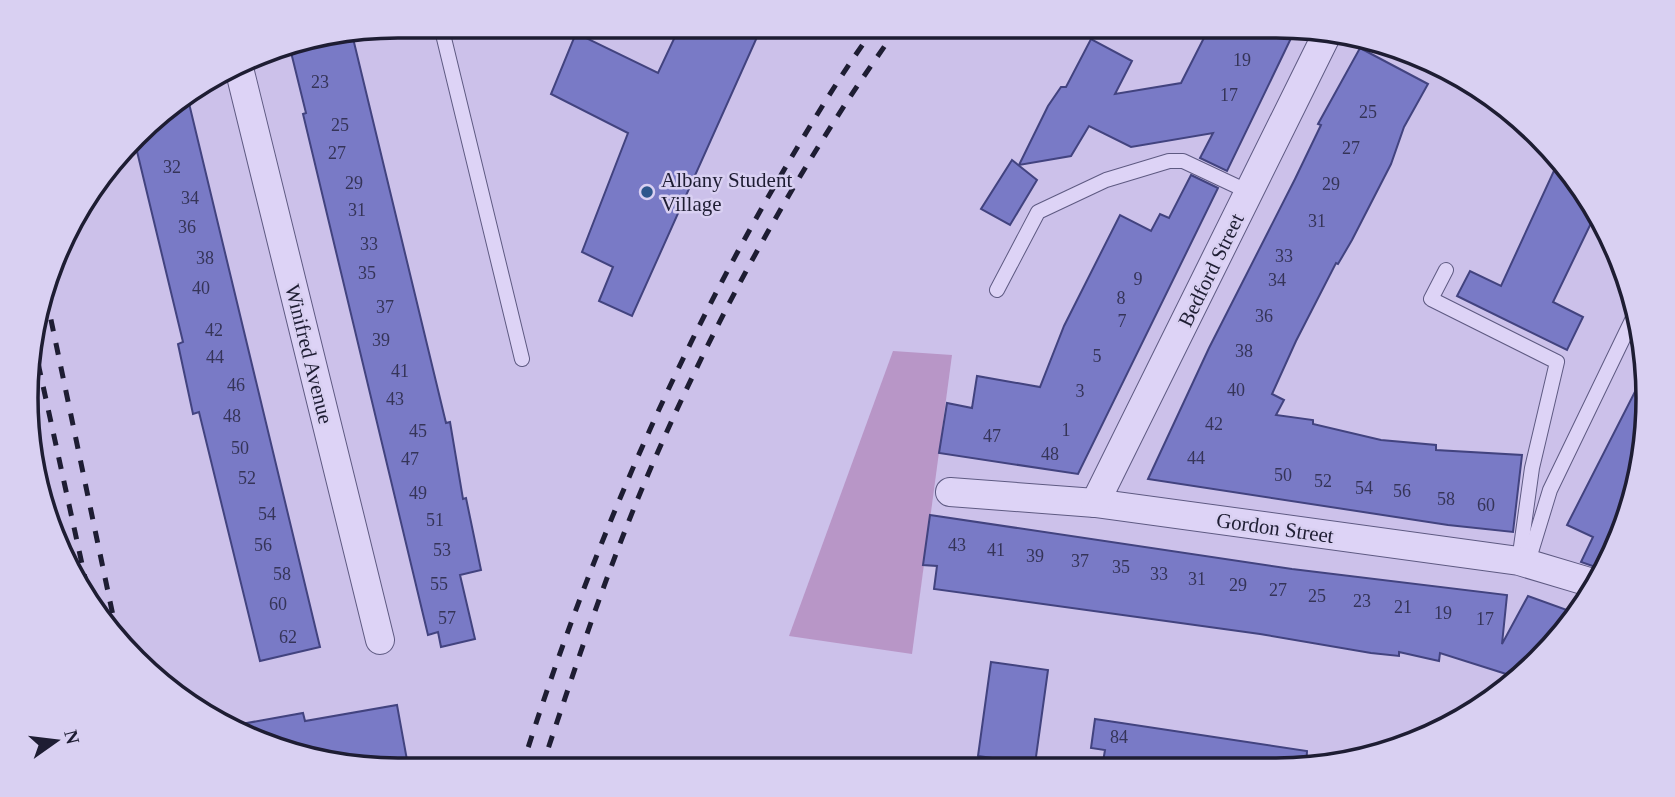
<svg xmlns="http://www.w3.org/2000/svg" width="1675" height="797" viewBox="0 0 1675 797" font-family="Georgia,serif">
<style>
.green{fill:#b896c7}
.building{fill:#797ac6;stroke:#42437f;stroke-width:2}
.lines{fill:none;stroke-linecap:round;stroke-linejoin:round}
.lane-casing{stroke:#5e5a82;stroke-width:16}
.street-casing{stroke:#5e5a82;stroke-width:30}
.lane{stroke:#ddd3f6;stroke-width:14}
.street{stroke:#ddd3f6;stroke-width:28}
.rail{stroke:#1e1d33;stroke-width:5;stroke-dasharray:12 12;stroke-linecap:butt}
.poi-dot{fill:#2e578c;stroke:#d9d0f2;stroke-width:2.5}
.labels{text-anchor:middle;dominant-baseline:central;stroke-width:5;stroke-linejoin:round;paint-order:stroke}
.number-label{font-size:18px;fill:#353458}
.poi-label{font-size:21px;fill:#1e1d33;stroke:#d9d0f2;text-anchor:start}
.street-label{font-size:21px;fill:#1e1d33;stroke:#d9d0f2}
.rim{fill:none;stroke:#1e1d33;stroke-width:3.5}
</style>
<rect width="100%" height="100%" fill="#ccc1ea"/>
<g class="green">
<polygon points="893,351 952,355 912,654 789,636"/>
<polygon points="31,413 55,532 29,447"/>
</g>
<g class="building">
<polygon points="680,26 762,26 632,316 599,301 613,267 582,252 628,133 551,94 576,33 658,73"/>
<polygon points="1210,26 1277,26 1295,30 1227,171 1200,158 1213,133 1131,147 1089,126 1071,156 1019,165 1048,106 1061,87 1066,87 1091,39 1132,61 1115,94 1181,83"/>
<polygon points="352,34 446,423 450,422 463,499 466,498 481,570 460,575 475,639 441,647 438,632 428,635 303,114 306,113 289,44"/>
<polygon points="1360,48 1428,84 1404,127 1391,164 1352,240 1338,264 1336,263 1296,341 1272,394 1284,400 1276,415 1313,420 1313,424 1381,440 1436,445 1436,450 1522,455 1513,532 1448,525 1148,479 1209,348 1295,179 1321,125 1318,124"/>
<polygon points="187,95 320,647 260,661 199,412 193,414 178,344 183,342 135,143 172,103"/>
<polygon points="1012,160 1037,180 1010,225 981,209"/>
<polygon points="1558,162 1594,217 1553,302 1583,317 1567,350 1457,296 1470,271 1501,286"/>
<polygon points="1191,175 1218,188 1078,474 939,453 947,403 972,408 977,376 1040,387 1064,326 1120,215 1151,231 1160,214 1169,218"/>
<polygon points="1644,374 1649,399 1620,541 1604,570 1581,562 1593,537 1567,525"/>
<polygon points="930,515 1292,569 1507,595 1502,644 1528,596 1578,614 1572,625 1519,678 1440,653 1439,661 1399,652 1399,656 1371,653 1260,634 934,589 937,566 923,565"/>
<polygon points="991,662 1048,670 1035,764 978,756"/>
<polygon points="397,705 409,771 256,742 230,726 303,713 305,721"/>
<polygon points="1095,719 1307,751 1306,768 1102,768 1105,750 1091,748"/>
</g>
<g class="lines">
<defs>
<g id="lane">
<polyline points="441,26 522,359"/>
<polyline points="1446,270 1431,299 1557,362 1532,468 1519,561"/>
<polyline points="997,290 1038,212 1106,180 1169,161 1183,161 1249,192"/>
<polyline points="1528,562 1550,490 1633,318"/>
</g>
<g id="street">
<polyline points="239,68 380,640"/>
<polyline points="950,492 1095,503 1519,561 1596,584"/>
<polyline points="1095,503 1326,36"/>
</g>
</defs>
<use href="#lane" class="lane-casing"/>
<use href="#street" class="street-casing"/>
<use href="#lane" class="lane"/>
<use href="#street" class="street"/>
<g class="rail">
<polyline points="46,296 116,630"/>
<polyline points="33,340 89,596"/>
<path d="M521,770C584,569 666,375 771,192C804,136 837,79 876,26"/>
<path d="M541,770C576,665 611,558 656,456C722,306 803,159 899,26"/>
</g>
</g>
<circle class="poi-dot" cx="647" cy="192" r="7"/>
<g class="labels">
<g class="number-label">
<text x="1242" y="60">19</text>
<text x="320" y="82">23</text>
<text x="1229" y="95">17</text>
<text x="1368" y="112">25</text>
<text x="340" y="125">25</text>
<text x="1351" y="148">27</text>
<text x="337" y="153">27</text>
<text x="172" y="167">32</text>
<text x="354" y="183">29</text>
<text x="1331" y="184">29</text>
<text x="190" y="198">34</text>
<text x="357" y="210">31</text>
<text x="1317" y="221">31</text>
<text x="187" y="227">36</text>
<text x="369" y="244">33</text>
<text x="1284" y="256">33</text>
<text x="205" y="258">38</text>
<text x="367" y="273">35</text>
<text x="1138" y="279">9</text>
<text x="1277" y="280">34</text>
<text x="201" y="288">40</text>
<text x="1121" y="298">8</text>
<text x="385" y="307">37</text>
<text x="1264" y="316">36</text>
<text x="1122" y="321">7</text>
<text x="214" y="330">42</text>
<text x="381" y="340">39</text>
<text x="1244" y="351">38</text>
<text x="1097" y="356">5</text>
<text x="215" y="357">44</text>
<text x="400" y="371">41</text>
<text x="236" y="385">46</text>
<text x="1236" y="390">40</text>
<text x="1080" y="391">3</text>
<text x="395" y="399">43</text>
<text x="232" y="416">48</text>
<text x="1214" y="424">42</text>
<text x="1066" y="430">1</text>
<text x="418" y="431">45</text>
<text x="992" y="436">47</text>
<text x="240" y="448">50</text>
<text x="1050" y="454">48</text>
<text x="1196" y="458">44</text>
<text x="410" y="459">47</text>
<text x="1283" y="475">50</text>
<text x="247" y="478">52</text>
<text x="1323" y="481">52</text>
<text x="1364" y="488">54</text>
<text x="1402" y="491">56</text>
<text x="418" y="493">49</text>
<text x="1446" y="499">58</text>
<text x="1486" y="505">60</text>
<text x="267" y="514">54</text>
<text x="435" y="520">51</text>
<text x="263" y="545">56</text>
<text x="957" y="545">43</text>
<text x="442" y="550">53</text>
<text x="996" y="550">41</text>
<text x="1035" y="556">39</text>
<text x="1080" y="561">37</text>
<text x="1121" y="567">35</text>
<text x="282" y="574">58</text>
<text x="1159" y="574">33</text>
<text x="1197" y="579">31</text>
<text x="439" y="584">55</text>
<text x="1238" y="585">29</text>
<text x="1278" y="590">27</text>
<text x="1317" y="596">25</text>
<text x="1362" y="601">23</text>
<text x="278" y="604">60</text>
<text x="1403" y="607">21</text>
<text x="1443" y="613">19</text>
<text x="447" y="618">57</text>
<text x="1485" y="619">17</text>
<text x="288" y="637">62</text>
<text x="1119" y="737">84</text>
</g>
<g class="poi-label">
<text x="661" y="180">Albany Student<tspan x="661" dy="24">Village</tspan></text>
</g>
<g class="street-label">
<text transform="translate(1211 270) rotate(-64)">Bedford Street</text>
<text transform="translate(309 354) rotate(76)">Winifred Avenue</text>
<text transform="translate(1275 528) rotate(8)">Gordon Street</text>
</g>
</g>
<path d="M0 0H1675V797H0ZM398 38H1276A360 360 0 0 1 1636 398V398A360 360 0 0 1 1276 758H398A360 360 0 0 1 38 398V398A360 360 0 0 1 398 38Z" fill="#d9d0f2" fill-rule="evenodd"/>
<path class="rim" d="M398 38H1276A360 360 0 0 1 1636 398V398A360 360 0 0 1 1276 758H398A360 360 0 0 1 38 398V398A360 360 0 0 1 398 38Z"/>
<g transform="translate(56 741) rotate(76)" stroke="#d9d0f2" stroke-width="5" paint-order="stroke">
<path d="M0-5L12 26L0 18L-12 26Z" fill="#1e1d33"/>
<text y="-10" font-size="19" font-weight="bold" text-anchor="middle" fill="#1e1d33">N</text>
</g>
</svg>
